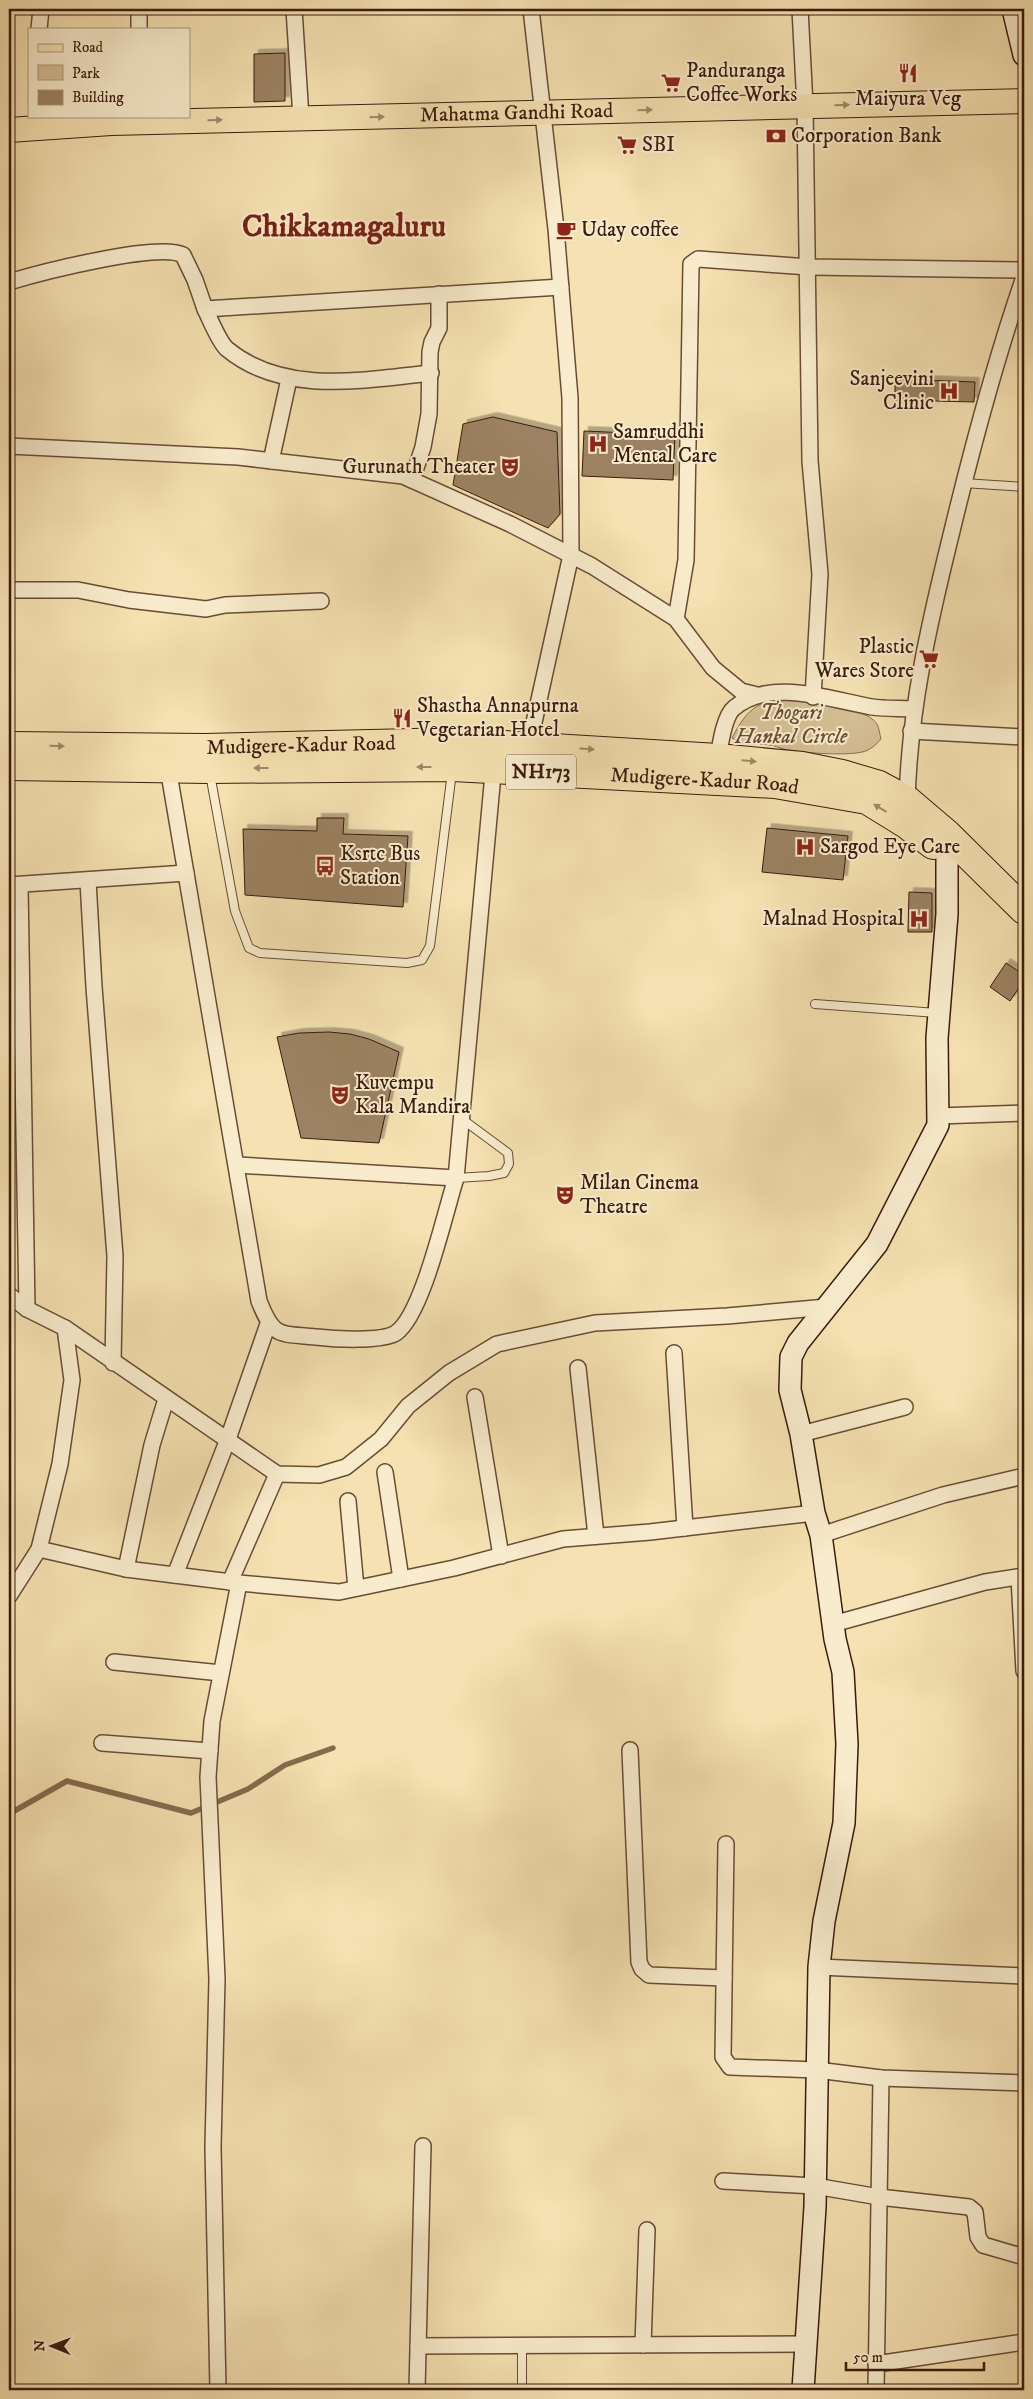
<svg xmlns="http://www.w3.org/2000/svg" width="1033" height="2399" viewBox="0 0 1033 2399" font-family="'IM FELL DW Pica',serif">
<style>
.green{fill:#d5bf95;stroke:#886d51}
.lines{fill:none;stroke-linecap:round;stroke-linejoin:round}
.stream{stroke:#856a4e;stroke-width:5.5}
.building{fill:#9c8262;stroke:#3b1b0d;filter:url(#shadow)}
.lane-casing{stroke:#6a4c36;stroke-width:10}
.street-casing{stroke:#6a4c36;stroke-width:18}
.secondary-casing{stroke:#3b1b0d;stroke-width:24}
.primary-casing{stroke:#3b1b0d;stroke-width:26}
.highway-casing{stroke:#3b1b0d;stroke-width:30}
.lane{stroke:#f8eccc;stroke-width:8}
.street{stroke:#f8eccc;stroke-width:15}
.secondary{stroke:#f8eccc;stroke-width:21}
.primary{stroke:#f5e1b1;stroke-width:24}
.highway{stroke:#f5e1b1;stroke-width:28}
.oneway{fill:#a18867}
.labels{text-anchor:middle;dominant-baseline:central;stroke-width:4;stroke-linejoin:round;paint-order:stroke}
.shield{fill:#f8eccc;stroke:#745a46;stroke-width:1}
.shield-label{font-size:20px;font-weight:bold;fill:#3b1b0d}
.poi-label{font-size:21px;fill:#3b1b0d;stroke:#f8eccc;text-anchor:start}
.street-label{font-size:21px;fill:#3b1b0d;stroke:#f8eccc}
.park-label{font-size:21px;font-style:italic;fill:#694c36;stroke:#f8eccc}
.town-label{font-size:31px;font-weight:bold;fill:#7a1f14;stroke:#f8eccc}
</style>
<defs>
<filter id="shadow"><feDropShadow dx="4.5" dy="-4.5" stdDeviation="0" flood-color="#0004"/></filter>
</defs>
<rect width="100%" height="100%" fill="#f5e1b1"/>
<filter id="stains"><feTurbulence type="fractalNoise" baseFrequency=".004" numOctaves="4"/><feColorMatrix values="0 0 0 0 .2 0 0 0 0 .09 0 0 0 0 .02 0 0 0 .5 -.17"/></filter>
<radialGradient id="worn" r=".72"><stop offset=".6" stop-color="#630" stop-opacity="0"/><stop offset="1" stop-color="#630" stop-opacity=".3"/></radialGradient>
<path class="green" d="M772,700C794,700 864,704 877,724C879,728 880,735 881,739C876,745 869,751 862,752C846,756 800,753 784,749C779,748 774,745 769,745C755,742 744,747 732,738C742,719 750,706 772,700Z"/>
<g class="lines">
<polyline class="stream" points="9,1814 67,1781 191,1813 248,1789 285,1765 333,1748"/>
</g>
<g class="building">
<polygon points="285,53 285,101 254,102 254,54"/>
<polygon points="895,379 975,382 974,402 895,400"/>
<polygon points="493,417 557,432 560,514 548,528 453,485 463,424"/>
<polygon points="584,431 675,435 673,480 582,476"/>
<polygon points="317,818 344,818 343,834 408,836 403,907 245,895 243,829 317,831"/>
<polygon points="767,828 848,836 843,880 762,872"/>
<polygon points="909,892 932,893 932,932 908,932"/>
<polygon points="1006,963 1024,975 1024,980 1010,1001 990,987"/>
<polygon points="329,1032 350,1034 369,1039 399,1052 379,1143 301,1138 277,1037 299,1033"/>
</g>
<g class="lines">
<defs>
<g id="lane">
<polyline points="963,483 1024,487"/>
<polyline points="210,774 235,911 249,948 260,953 407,963 422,960 430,946 452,772"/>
<polyline points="815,1004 937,1013"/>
<polyline points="456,1178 489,1176 504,1173 509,1164 508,1153 462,1119"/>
<polyline points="522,2345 522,2390"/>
</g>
<g id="street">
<polyline points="139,9 139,29"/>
<polyline points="294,9 301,118"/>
<polyline points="800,9 805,106 810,461 820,574 813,697"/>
<polyline points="39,29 41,9"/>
<path d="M9,282C39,273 158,242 183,255L195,280L205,309L561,287"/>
<path d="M205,309C210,319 219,342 227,349C284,396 364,380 431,373"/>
<polyline points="9,446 238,457 403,476 510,524 592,566 676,619 713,668 741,691 757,695"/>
<polyline points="271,461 289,379"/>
<polyline points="412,480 423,447 429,414 430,352 432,342 439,328 439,294"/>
<polyline points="9,590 78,590 129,600 206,609 225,605 321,601"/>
<polyline points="676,619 686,560 691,264 698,259 809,267 1024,270"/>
<polyline points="911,731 1024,737"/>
<polyline points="529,745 571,555 570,398 556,229 531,9"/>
<path d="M718,758C720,746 724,716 734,708C770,677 831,700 872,707C885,709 901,708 914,709"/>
<path d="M167,762L259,1301C274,1339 279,1333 316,1337C333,1339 382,1342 396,1333C423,1314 445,1212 456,1178"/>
<path d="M907,803C909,711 929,624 951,535C972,448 995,361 1024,277"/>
<polyline points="88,881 94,987 115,1256 113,1363"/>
<polyline points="9,885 186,873"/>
<polyline points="20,886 27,1309"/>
<polyline points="938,1116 1024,1113"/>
<polyline points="237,1165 456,1178 494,763"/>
<polyline points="9,1295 27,1309 65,1328 277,1474 319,1475 346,1467 381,1439 408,1406 449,1373 497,1344 595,1323 727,1316 827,1307"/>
<polyline points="674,1353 685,1528"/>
<polyline points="578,1368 596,1536"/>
<polyline points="475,1397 501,1556"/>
<polyline points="801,1434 905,1407"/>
<polyline points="385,1472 401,1579"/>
<polyline points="348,1501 356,1588"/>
<polyline points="821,1535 943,1495 1024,1476"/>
<polyline points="39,1549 126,1569 239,1583 339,1592 454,1568 563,1539 650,1532 814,1513"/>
<polyline points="126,1569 152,1445 166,1399"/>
<polyline points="175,1575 228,1439 268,1324"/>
<polyline points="1019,1577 1024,1671"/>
<polyline points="230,1582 277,1474"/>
<polyline points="9,1596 39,1549 60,1464 72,1380 65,1328"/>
<polyline points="833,1624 985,1582 1024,1576"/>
<polyline points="114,1662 221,1673"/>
<polyline points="102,1743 210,1751"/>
<polyline points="630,1750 639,1962 642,1969 649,1975 724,1978"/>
<polyline points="726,1844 723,2057 730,2067 817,2070 881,2078 1024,2083"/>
<polyline points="819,1967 1024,1976"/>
<polyline points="723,2181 815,2186 879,2197 969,2207 975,2212 978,2237 983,2245 1024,2257"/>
<polyline points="643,2345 647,2230"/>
<polyline points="418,2346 806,2344"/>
<polyline points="876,2364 1024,2342"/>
<polyline points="218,2390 213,2147 217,1979 208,1777 212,1721 239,1583"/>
<polyline points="417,2390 423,2146"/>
<polyline points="876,2390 881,2078"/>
</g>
<g id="secondary">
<polyline points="1013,9 1024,55"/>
<polyline points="803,2390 815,2207 819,1967 824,1921 844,1823 847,1744 843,1672 835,1639 821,1535 814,1513 801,1434 790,1390 791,1357 798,1343 877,1244 938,1125 937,1038 947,914 947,834"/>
</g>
<g id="primary">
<path id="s1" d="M9,130L111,123L1024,101"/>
</g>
<g id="highway">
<path id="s2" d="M9,746L205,748L455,742L718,758L802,766L842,774L879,785L907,800L947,834L1024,910"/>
<path id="s3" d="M9,766L209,769L452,767L775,784L867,800L906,824L933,845"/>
</g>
</defs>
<use href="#lane" class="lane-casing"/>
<use href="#street" class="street-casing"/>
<use href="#secondary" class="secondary-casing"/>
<use href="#primary" class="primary-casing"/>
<use href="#highway" class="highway-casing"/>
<use href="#lane" class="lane"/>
<use href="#street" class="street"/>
<use href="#secondary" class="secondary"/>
<use href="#primary" class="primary"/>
<use href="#highway" class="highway"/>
</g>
<defs><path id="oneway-solid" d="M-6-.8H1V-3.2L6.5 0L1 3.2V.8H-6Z" transform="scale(1.25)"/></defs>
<g class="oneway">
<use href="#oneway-solid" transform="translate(842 105) rotate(-1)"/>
<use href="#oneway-solid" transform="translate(645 110) rotate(-1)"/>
<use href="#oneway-solid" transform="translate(377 117) rotate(-1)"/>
<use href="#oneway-solid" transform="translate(215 120) rotate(-1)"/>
<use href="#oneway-solid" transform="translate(57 746) rotate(1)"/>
<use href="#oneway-solid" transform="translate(587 749) rotate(4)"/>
<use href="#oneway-solid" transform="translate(749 761) rotate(5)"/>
<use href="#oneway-solid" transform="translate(424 767) rotate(180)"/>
<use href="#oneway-solid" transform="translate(261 768) rotate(180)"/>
<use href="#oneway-solid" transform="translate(880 808) rotate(-149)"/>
</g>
<defs>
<symbol id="restaurant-bare" viewBox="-9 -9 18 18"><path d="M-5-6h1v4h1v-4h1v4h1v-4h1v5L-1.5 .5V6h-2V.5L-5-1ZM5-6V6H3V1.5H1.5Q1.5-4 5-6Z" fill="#8f2418" stroke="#f8eccc" stroke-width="2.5" paint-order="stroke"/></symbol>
<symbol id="supermarket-bare" viewBox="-9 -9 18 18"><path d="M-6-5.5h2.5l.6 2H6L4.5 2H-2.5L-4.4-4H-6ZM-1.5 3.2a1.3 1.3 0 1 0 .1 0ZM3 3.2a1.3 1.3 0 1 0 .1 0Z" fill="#8f2418" stroke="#f8eccc" stroke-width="2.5" paint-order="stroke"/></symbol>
<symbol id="bank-bare" viewBox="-9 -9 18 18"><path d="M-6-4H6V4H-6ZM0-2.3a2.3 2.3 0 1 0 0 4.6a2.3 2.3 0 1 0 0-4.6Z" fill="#8f2418" stroke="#f8eccc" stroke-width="2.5" paint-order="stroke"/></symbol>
<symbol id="cafe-bare" viewBox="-9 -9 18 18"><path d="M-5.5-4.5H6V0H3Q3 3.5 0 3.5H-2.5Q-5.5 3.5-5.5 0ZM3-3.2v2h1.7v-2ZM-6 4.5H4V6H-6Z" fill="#8f2418" stroke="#f8eccc" stroke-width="2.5" paint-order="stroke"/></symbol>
<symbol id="hospital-bare" viewBox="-9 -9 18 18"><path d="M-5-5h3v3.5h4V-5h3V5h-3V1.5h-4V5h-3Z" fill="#8f2418" stroke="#f8eccc" stroke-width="2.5" paint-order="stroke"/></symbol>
<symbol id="theatre-bare" viewBox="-9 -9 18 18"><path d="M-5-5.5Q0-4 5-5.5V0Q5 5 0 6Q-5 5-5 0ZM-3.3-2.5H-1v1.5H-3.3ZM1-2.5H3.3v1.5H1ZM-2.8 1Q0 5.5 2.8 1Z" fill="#8f2418" stroke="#f8eccc" stroke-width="2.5" paint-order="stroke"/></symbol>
<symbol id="bus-bare" viewBox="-9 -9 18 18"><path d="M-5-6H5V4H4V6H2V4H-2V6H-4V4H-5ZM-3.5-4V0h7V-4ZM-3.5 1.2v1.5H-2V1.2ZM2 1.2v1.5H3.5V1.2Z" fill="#8f2418" stroke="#f8eccc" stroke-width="2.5" paint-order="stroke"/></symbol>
</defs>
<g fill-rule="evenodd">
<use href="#restaurant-bare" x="894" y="59" width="28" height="28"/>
<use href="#supermarket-bare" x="657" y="69" width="28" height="28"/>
<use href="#bank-bare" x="762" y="122" width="28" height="28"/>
<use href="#supermarket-bare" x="613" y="131" width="28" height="28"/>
<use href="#cafe-bare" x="552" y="216" width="28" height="28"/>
<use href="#hospital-bare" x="935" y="377" width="28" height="28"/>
<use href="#hospital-bare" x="584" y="430" width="28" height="28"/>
<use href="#theatre-bare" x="496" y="453" width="28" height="28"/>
<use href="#supermarket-bare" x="915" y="645" width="28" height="28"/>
<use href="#restaurant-bare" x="388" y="704" width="28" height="28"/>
<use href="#hospital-bare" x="791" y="833" width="28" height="28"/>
<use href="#bus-bare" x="311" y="852" width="28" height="28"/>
<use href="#hospital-bare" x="905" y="905" width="28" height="28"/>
<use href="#theatre-bare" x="326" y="1081" width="28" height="28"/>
<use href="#theatre-bare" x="551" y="1181" width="28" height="28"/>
</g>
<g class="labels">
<rect class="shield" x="506" y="754.5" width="70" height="35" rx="4"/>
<g class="shield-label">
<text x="541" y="772">NH173</text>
</g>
<g class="poi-label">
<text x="686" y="71">Panduranga<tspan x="686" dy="24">Coffee Works</tspan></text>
<text x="908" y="99" text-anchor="middle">Maiyura Veg</text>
<text x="791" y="136">Corporation Bank</text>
<text x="642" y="145">SBI</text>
<text x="581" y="230">Uday coffee</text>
<text x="934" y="379" text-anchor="end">Sanjeevini<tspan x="934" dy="24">Clinic</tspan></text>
<text x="613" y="432">Samruddhi<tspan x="613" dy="24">Mental Care</tspan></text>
<text x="495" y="467" text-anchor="end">Gurunath Theater</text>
<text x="914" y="647" text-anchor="end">Plastic<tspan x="914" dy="24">Wares Store</tspan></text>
<text x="417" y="706">Shastha Annapurna<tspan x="417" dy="24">Vegetarian Hotel</tspan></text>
<text x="820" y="847">Sargod Eye Care</text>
<text x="340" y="854">Ksrtc Bus<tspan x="340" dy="24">Station</tspan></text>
<text x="904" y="919" text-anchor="end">Malnad Hospital</text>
<text x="355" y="1083">Kuvempu<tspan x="355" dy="24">Kala Mandira</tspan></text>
<text x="580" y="1183">Milan Cinema<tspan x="580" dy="24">Theatre</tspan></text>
</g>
<g class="street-label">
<text stroke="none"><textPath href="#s1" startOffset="508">Mahatma Gandhi Road</textPath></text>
<text stroke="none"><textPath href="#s2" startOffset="292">Mudigere-Kadur Road</textPath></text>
<text stroke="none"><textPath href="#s3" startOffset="696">Mudigere-Kadur Road</textPath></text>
</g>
<g class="park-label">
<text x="791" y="713">Thogari<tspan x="791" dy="24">Hankal Circle</tspan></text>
</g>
<g class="town-label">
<text x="344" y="227">Chikkamagaluru</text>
</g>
</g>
<rect width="1033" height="2399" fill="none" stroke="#f5e1b1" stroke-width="30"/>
<rect x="10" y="10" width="1013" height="2379" fill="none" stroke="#3b1b0d" stroke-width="2.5"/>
<rect x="15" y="15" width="1003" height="2369" fill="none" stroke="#3b1b0d"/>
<rect x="28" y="28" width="162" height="90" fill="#f8eccc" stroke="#ac9880"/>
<rect x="38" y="44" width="25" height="8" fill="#f5e1b1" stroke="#ac9880"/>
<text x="72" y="52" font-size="15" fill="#3b1b0d">Road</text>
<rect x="38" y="65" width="25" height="15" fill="#d5bf95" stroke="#ac9880"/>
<text x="72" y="78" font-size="15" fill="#3b1b0d">Park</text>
<rect x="38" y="90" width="25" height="15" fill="#9c8262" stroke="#ac9880"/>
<text x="72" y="102" font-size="15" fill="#3b1b0d">Building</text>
<g transform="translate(52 2346) rotate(271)" stroke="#f8eccc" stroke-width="4" paint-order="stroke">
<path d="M0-4L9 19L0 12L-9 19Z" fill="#3b1b0d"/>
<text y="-8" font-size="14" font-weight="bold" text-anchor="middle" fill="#3b1b0d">N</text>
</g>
<path d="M846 2362v8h138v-8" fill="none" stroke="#3b1b0d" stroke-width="2.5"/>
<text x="853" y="2362" font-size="15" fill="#3b1b0d" stroke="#f8eccc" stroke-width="4" paint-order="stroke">50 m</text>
<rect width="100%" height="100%" filter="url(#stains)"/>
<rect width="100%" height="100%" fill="url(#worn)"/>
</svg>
